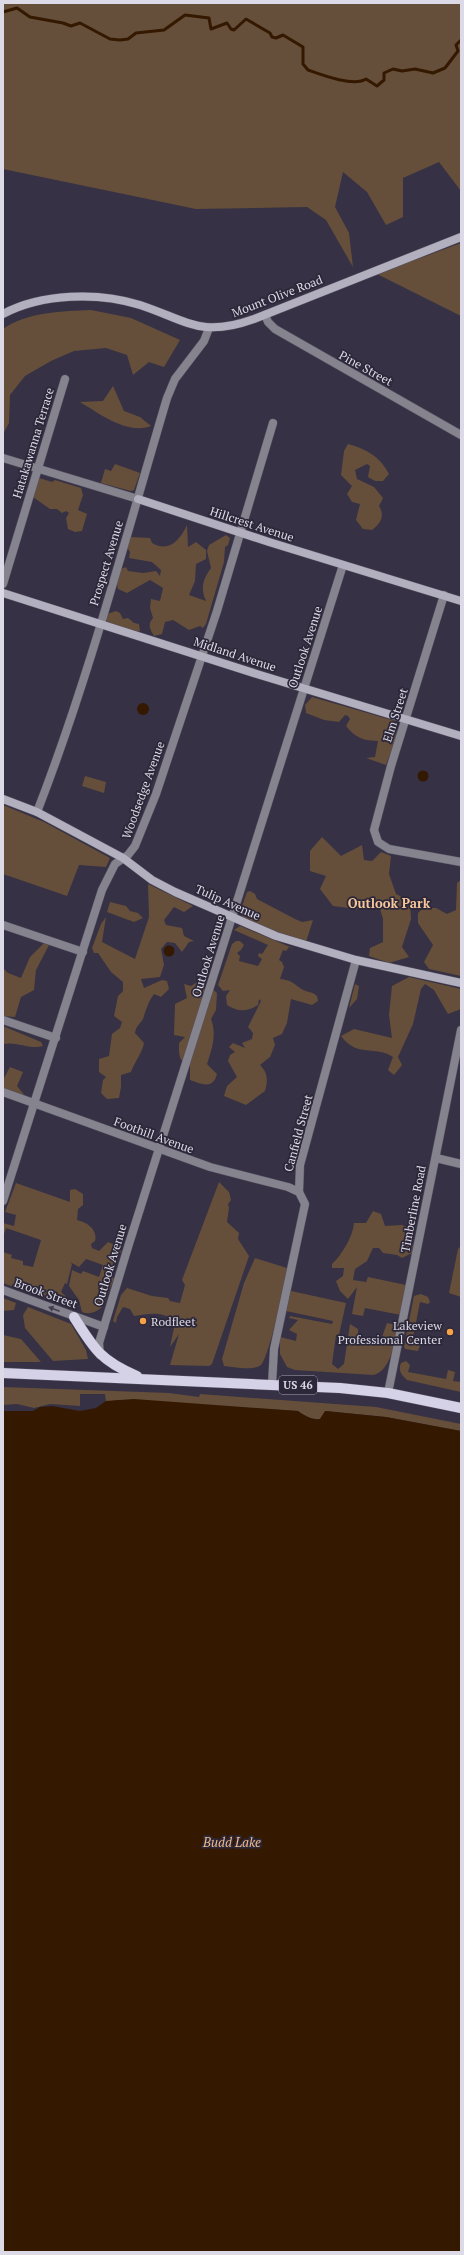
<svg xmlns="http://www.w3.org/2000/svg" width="464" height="2255" viewBox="0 0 464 2255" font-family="'PT Serif',serif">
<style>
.green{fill:#654f3a}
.water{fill:#341900}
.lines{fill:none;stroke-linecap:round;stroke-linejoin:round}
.stream{stroke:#341900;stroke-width:3}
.street-casing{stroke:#544f61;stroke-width:9}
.secondary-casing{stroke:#544f61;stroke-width:9}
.primary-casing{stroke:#544f61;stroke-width:11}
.street{stroke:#85838d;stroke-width:8}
.secondary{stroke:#b2afbf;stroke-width:8}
.primary{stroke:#d5d1e6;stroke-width:10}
.oneway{fill:#423e4e}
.poi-dot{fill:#f7a248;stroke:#2c2739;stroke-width:1.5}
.labels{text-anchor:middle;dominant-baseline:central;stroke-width:3.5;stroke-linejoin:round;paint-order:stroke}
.shield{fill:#2c2739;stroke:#a7a4b2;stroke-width:1}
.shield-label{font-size:11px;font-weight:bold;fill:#dcdae6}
.street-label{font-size:12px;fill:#dcdae6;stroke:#2c2739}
.poi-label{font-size:12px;fill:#dcdae6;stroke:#2c2739;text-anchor:start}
.neighbourhood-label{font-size:13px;font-weight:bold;fill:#f7c79b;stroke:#2c2739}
.water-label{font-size:13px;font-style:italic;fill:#efba88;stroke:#2c2739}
</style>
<rect width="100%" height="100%" fill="#363144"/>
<g class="green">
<polygon points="3,3 461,3 461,191 439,162 403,178 403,217 386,225 367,192 343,172 335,207 349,233 353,267 326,220 307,207 196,209 3,169"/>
<polygon points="461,243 461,316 377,274"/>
<path d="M91,310L131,318L180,340L164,367L149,362L133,375L127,355L106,348L74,351L51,361L25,376L10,395L9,423L3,434V329C27,312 63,311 91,310Z"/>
<path d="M113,386L124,411L140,417L151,426C127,435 100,414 80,402L103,401Z"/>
<path d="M348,444C367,449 380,457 389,474L383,481H375L368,477L370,466L367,464L355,470L357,479L374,487L383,498L379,506C385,516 381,523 372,530L363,529L356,520L360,504L352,502L347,494L352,486L341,475L344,451Z"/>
<polygon points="115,464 140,473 134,490 131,491 101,483 105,469 111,471"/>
<polygon points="39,478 52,482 55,480 81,488 83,495 78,510 87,514 82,531 75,532 68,529 66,518 69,513 66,511 62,513 57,509 50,509 33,497"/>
<path d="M187,525L188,547L196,542L206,550V559L196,564L195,581L189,595L206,601C200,588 203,579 211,568L207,551L209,545L226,535L230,538L228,545L225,547L224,562L206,624L203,628L200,626L189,630L173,620L165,622L162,634L154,636C150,629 147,625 153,618L150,608L151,599L160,601L163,588L150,580L127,593L118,589L116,580L121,569L126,567L128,571L143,573L156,571L160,576L161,570L152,562L129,558L130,552L127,547L130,537L150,538L152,543C169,553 180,540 187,525Z"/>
<polygon points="116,611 120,613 123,619 128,618 134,623 139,624 140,631 135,633 132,630 127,632 109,629 105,620 107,614"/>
<path d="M312,697L395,721C401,734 390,753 386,765L366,758L375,757L378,741C365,741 355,738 346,726L350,719L348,716L345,715L339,722L324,720L306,713L305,705Z"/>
<polygon points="85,776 106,782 104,793 82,786"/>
<polygon points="3,805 44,822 110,858 106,867 79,865 67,896 3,874"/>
<polygon points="322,837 341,856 362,845 364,860 372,861 381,852 391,856 389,874 396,894 410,901 411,919 402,947 409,957 389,963 369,956 370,948 383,942 383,919 378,902 357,909 333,906 320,889 326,876 310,871 310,851"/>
<polygon points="461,880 461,976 429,969 424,962 433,945 418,923 418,913 423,908 436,908 447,914 456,910 457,883"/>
<path d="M148,884L193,906L184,912L174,907L164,920L166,925L182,928L184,936L194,941L189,942L182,952L175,943L167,942L161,949L164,965L160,977L141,979L144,988L162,980L167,981L169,989L161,997L154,994C148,1002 146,1010 143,1019C140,1024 136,1026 135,1033L144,1043C142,1053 135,1061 131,1072L121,1075V1087L119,1098L107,1099L101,1093L103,1080L106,1077L99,1072V1059L109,1056L112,1034L120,1028L122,1022L114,1016L118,996L123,991V982L111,972L98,953H94L92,948L101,924L106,917L102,942L135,959L149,917Z"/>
<polygon points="250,891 255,894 257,899 295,919 302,922 313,920 306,942 289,938 243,917 240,912 247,892"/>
<polygon points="110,902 126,906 130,911 138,913 143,918 134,922 107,912"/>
<path d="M240,926L295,949L289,947L286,951L283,950L279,960L282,962L284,967L280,979C295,980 295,987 306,991C311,993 313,992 317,996L318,1001L312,1005L291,999L287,1023L282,1034L273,1038L275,1045L270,1057L260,1065C268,1073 268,1080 265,1091L246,1105L224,1096L227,1086L237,1077L228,1061L230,1055L235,1052L229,1047L233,1043L245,1048L242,1043L252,1039L253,1033L248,1027L261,1001L259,999L258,1005C247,1012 238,1012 227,1005L226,996L230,990L223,991L218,985L232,944L236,941H240L244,945L241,950L237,953L240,956L239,961L258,966L262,959L258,956L259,953L262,954L268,945L234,930Z"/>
<polygon points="44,943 49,945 36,970 34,990 21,997 15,1017 3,1016 3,968 8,973 21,978 30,957"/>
<path d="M409,977L461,989V1009L448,1014L434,990L425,984L421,989L413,1024L398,1057L402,1065L394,1075L388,1070L393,1057C375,1045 357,1058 341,1036L354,1029L392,1038L389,1015L392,986Z"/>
<path d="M199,981L208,985L217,993L216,1010L211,1019C217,1035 212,1048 207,1064L217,1074C213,1090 201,1084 190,1080V1066C178,1062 179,1054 179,1043L185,1037L174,1035L175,1004L187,998L184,984L191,986Z"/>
<polygon points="355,984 359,986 357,999 349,1008"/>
<path d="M3,1026L41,1042L43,1046C30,1050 17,1041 3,1044Z"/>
<polygon points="10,1067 23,1072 17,1086 26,1097 3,1088 3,1080"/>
<path d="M219,1182L229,1192L231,1200L228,1204L229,1208L227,1222L239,1233L238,1239L249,1256L212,1364L209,1366L170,1365L179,1334L170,1347L175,1323C165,1310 149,1314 134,1316L130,1309L123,1307L117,1317L116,1323L113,1321L121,1295L127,1288L152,1296L168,1298L170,1301L180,1303L185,1285L182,1280Z"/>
<path d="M16,1183L70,1202V1190L75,1189L83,1194V1205L78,1209L77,1220C87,1222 98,1230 95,1241L91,1244L92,1248L99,1251L108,1242L117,1246L121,1251L112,1277L114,1279L102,1307C96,1312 90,1315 82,1312L79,1300L69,1286L72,1270L81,1274L83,1271L99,1277L103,1265L86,1259L79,1267L70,1262L72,1264L67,1284L65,1283L61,1292L74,1304V1309L3,1283V1252L12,1255L11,1258L23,1261V1265L33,1267L41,1240L6,1228L3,1237V1223L14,1226L16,1215L5,1212Z"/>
<path d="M373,1211L381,1214L385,1226L402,1225L414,1231L412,1253L402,1258L397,1255L383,1253L379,1248H373L367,1261L355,1269L353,1280L366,1282L368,1277L406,1285L401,1315L365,1308L363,1316L352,1314L357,1287L348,1299L340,1291L336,1281L343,1276L344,1268H332V1264C342,1255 353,1236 354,1223H366Z"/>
<polygon points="461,1246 461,1297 449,1293 458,1249"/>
<path d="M255,1258L287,1268C287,1279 268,1360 261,1365C253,1371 234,1367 224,1366L222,1359L244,1283Z"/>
<path d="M291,1291L346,1303L339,1335H336L332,1364L338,1369L344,1364L350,1324L358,1329V1336L376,1343L381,1340L387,1323L396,1325C397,1339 390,1373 373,1375L295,1370L287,1367L280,1354V1337L296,1341L297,1334L289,1330L298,1320L289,1318L290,1316L332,1324L333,1321L286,1311Z"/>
<polygon points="421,1294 428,1297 430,1302 428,1304 420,1302 412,1343 420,1345 418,1351 405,1349 404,1346 414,1296"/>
<polygon points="3,1298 16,1303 14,1310 3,1311"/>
<polygon points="28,1307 71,1324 86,1350 88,1359 53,1361 25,1328 23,1315"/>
<polygon points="3,1335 21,1339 41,1362 3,1362"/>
<path d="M406,1361L410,1365L408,1372L446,1379L448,1370L455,1372L453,1381L461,1382V1392L407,1380C401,1375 398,1370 401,1363Z"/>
<path d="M3,1387L169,1393L199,1397L200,1394L376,1407L461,1424V1431L386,1417L326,1411L320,1419C312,1420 305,1416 298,1411L118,1400L106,1402L105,1394H80V1406L50,1404L34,1408L17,1404L3,1405Z"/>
</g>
<g class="water">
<circle cx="143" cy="709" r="6"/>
<circle cx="423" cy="776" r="5.5"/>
<circle cx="169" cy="951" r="5.5"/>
<path d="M134,1399L298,1411C305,1416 312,1420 320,1419L325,1411L386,1417L461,1431V2252H3V1411H33L40,1407L52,1406L80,1411L96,1408L106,1401Z"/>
</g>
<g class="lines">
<path class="stream" d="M3,12L17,8L30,17L63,23L71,26L80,23L110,39L120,40L128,39L136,33L164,30L185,15L209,18L211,29L227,23L231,29L234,30L246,19L270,33L272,37L276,38L283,35L303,47V64L308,70C322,75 354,87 366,79L377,86L384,80V73L393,69L402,71L415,69L433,73L445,68L458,51L456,45L461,40"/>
<defs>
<g id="street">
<polyline points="265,315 268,322 275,329 461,435"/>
<polyline points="3,458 138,499"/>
<polyline points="3,584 65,379"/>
<polyline points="444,595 391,766 374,830 378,842 389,849 461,862"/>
<path d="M37,812C89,678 126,536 167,398L175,379L204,341L209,328"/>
<polyline points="3,925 83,952"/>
<polyline points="3,1020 56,1038"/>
<polyline points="3,1092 210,1167 288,1187 299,1192"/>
<polyline points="436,1158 461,1164"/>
<polyline points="3,1201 102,890 115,864 128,855 135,846 156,794 217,611 273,423"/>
<polyline points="3,1290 104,1327"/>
<polyline points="100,1355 99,1343 128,1247 343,565"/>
<polyline points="272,1384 274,1349 305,1204 299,1192 300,1165 356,960"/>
<polyline points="388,1393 461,1030"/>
</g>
<g id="secondary">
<path d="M3,314C42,293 99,292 140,305C188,321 201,338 254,319L461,237"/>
<polyline points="138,499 269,542 461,601"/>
<polyline points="3,593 260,675 461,736"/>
<polyline points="3,799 37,812 123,858 152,880 175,892 276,936 356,960 461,983"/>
</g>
<g id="primary">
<path d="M74,1317C94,1349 101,1361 137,1376"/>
<polyline points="3,1373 340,1388 388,1393 461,1408"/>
</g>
</defs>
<use href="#street" class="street-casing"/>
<use href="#secondary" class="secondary-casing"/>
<use href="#primary" class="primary-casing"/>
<use href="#street" class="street"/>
<use href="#secondary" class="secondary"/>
<use href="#primary" class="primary"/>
</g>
<defs><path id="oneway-solid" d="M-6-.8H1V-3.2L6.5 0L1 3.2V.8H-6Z"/></defs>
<use class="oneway" href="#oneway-solid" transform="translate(54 1309) rotate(-159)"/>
<g class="poi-dot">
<circle cx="143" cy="1321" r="4"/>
<circle cx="450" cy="1332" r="4"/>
</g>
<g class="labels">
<rect class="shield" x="279" y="1376" width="38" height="18" rx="3"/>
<g class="shield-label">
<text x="298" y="1385">US 46</text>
</g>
<g class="street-label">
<text transform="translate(277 296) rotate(-21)">Mount Olive Road</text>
<text transform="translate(366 368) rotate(29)">Pine Street</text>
<text transform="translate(33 443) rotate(-73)">Hatakawanna Terrace</text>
<text transform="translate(252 524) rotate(18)">Hillcrest Avenue</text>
<text transform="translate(106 563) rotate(-73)">Prospect Avenue</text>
<text transform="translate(305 647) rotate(-72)">Outlook Avenue</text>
<text transform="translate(235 654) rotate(18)">Midland Avenue</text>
<text transform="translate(395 715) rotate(-72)">Elm Street</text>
<text transform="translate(143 790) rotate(-70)">Woodsedge Avenue</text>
<text transform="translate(228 902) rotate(24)">Tulip Avenue</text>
<text transform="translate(208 956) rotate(-73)">Outlook Avenue</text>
<text transform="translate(298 1133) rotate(-75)">Canfield Street</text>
<text transform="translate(154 1135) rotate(20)">Foothill Avenue</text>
<text transform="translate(413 1209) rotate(-79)">Timberline Road</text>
<text transform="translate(110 1265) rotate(-73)">Outlook Avenue</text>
<text transform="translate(46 1293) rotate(20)">Brook Street</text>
</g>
<g class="poi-label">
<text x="151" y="1321">Rodfleet</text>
<text x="442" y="1325" text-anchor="end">Lakeview<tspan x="442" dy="14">Professional Center</tspan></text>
</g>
<g class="neighbourhood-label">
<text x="389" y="903">Outlook Park</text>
</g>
<g class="water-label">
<text x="232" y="1842">Budd Lake</text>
</g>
</g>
<rect width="464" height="2255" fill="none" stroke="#dcdae6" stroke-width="8"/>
</svg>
